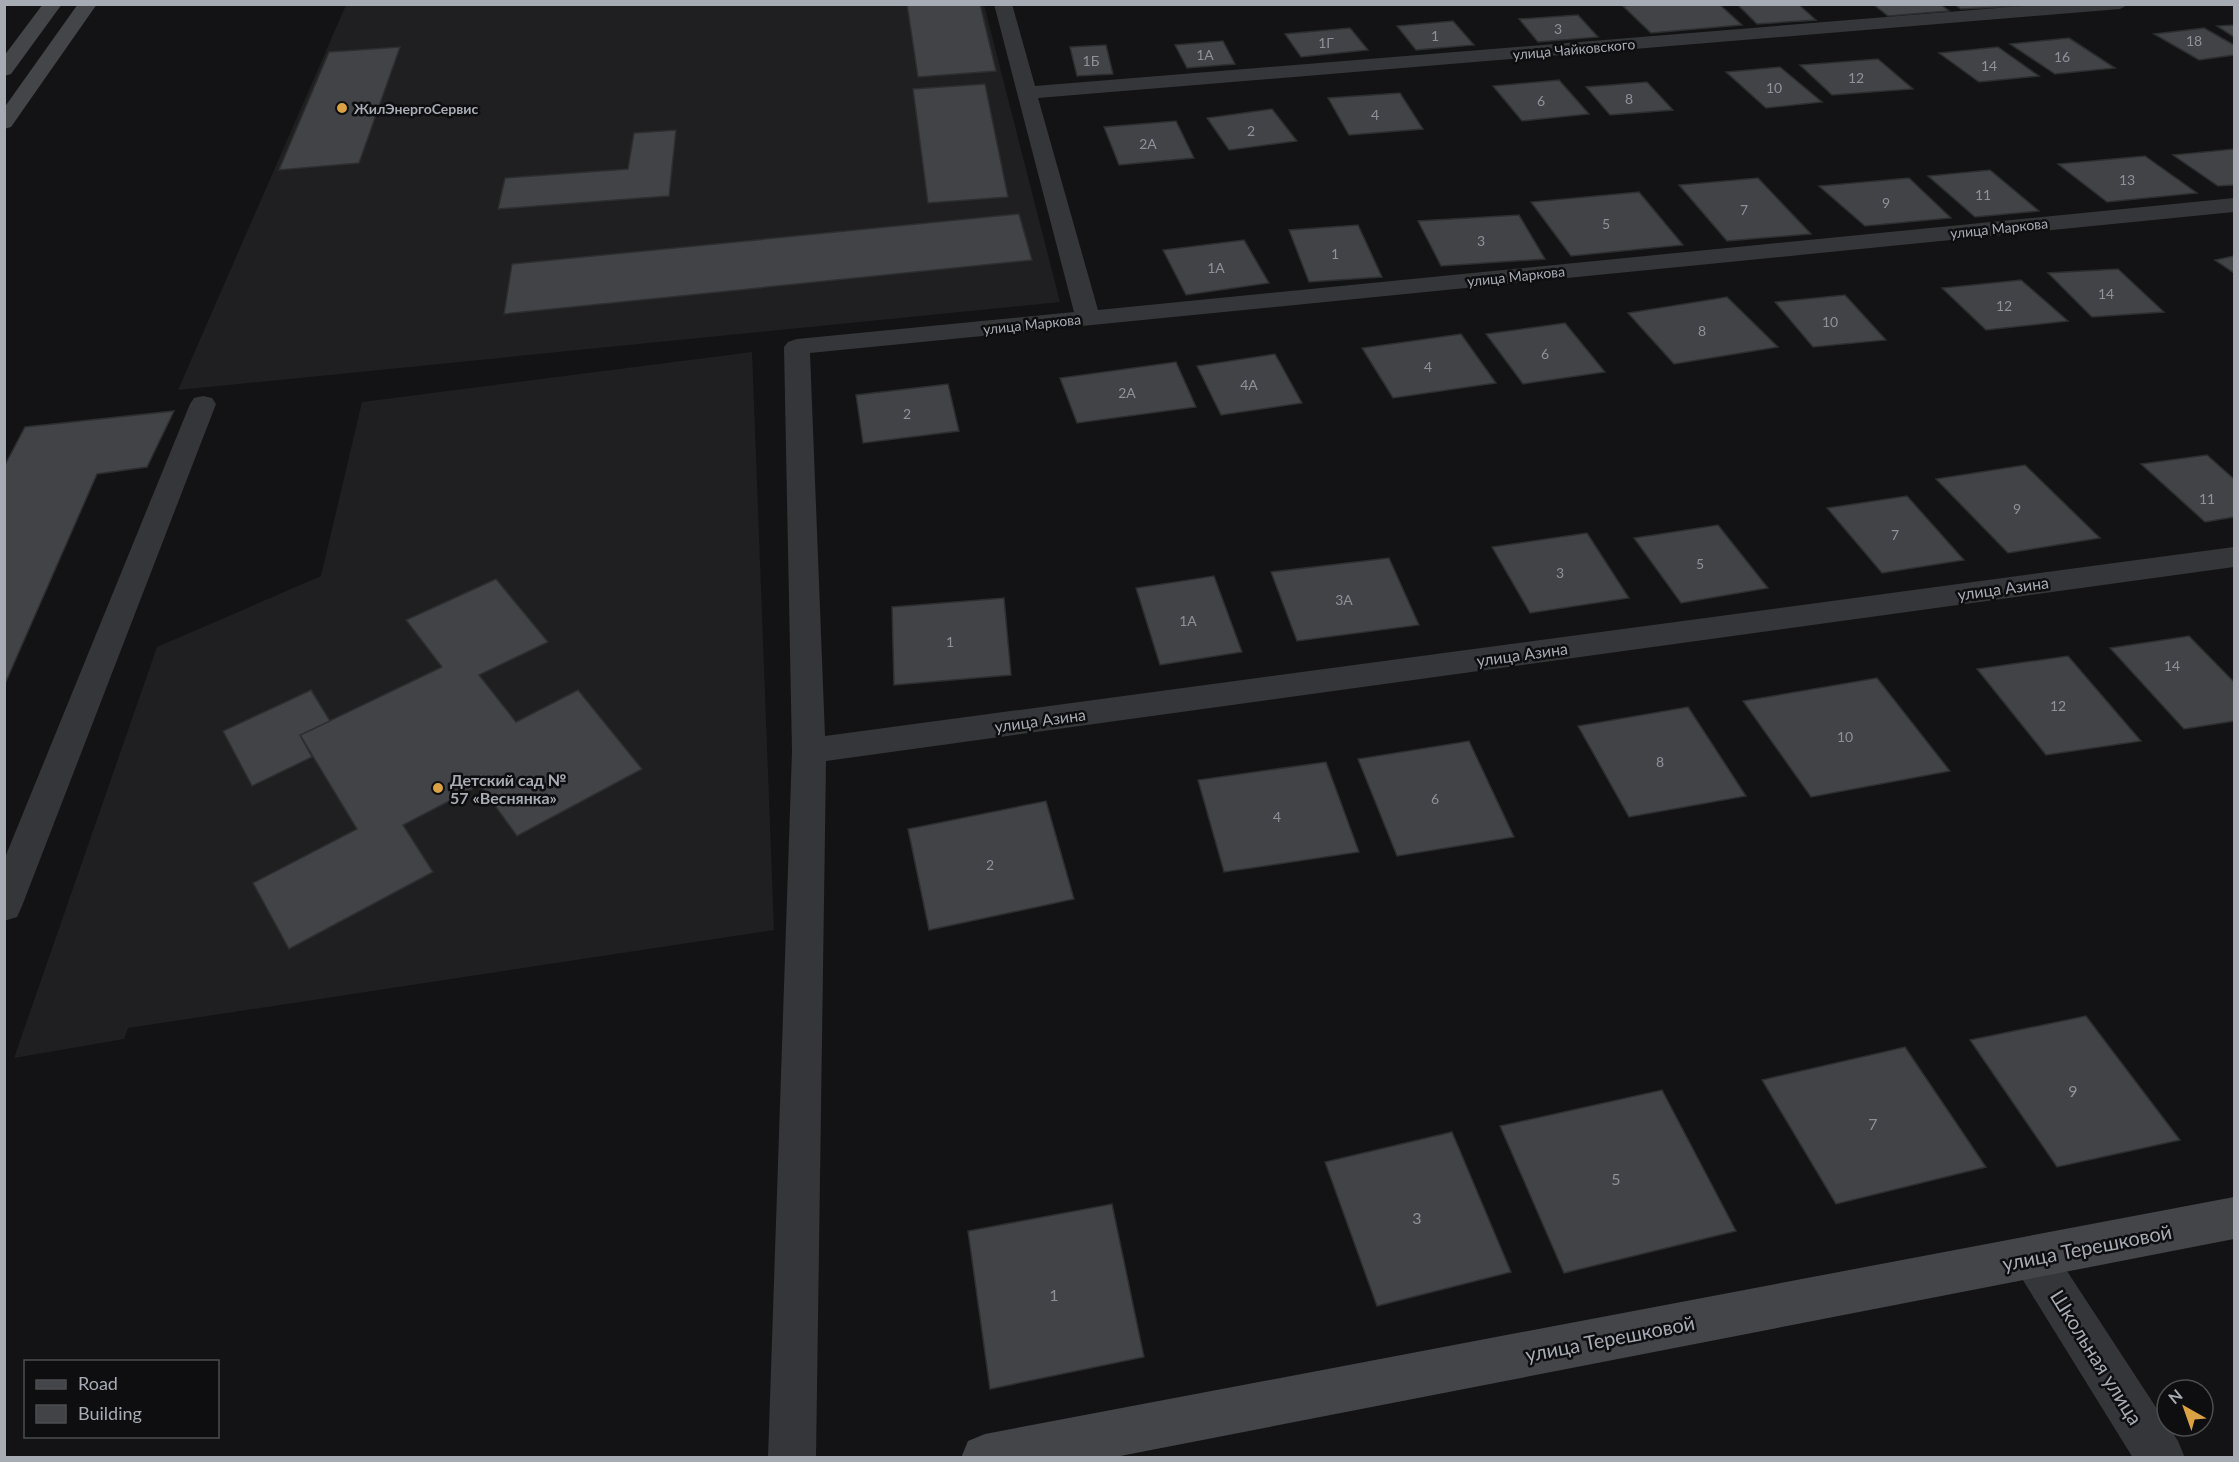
<svg xmlns="http://www.w3.org/2000/svg" width="2239" height="1462" viewBox="0 0 2239 1462" font-family="Lato,sans-serif">
<style>
.built{fill:#1f1f21}
.building{fill:#424347;stroke:#2d2e30;stroke-width:1.5}
.lines{fill:none;stroke-linecap:round;stroke-linejoin:round}
.lane{fill:#353639;fill-rule:evenodd}
.street{fill:#353639;fill-rule:evenodd}
.secondary{fill:#434549;fill-rule:evenodd}
.poi-dot{fill:#dba145;stroke:#0e0e10;stroke-width:2}
.labels{text-anchor:middle;dominant-baseline:central;stroke-width:5;stroke-linejoin:round;paint-order:stroke}
.number-label{font-size:14px;fill:#8e9198}
.far-street-label{font-size:14px;fill:#a7abb3;stroke:#0e0e10}
.far-poi-label{font-size:14px;font-weight:bold;fill:#a7abb3;stroke:#0e0e10;text-anchor:start}
.street-label{font-size:16px;fill:#a7abb3;stroke:#0e0e10}
.poi-label{font-size:16px;font-weight:bold;fill:#a7abb3;stroke:#0e0e10;text-anchor:start}
.near-number-label{font-size:16px;fill:#8e9198}
.near-street-label{font-size:20px;fill:#a7abb3;stroke:#0e0e10}
</style>
<rect width="100%" height="100%" fill="#131315"/>
<g class="built">
<polygon points="346,5 984,5 1060,302 178,390"/>
<polygon points="752,352 774,930 128,1028 124,1039 14,1058 157,647 321,576 362,402"/>
</g>
<g class="building">
<polygon points="907,4 980,4 996,71 918,77"/>
<polygon points="1643,4 1719,4 1742,25 1651,33 1623,6"/>
<polygon points="1737,4 1798,4 1816,20 1757,24"/>
<polygon points="1873,4 1940,4 1949,11 1888,16"/>
<polygon points="1954,4 2016,4 2018,6 1961,9"/>
<polygon points="1578,15 1598,37 1538,42 1519,19"/>
<polygon points="1453,21 1474,45 1416,50 1397,26"/>
<polygon points="2234,25 2234,37 2217,26"/>
<polygon points="1350,28 1368,50 1301,57 1285,34"/>
<polygon points="2204,28 2234,45 2234,55 2199,60 2154,34"/>
<polygon points="2069,38 2115,68 2055,74 2010,44"/>
<polygon points="1223,41 1235,64 1187,68 1175,45"/>
<polygon points="1106,45 1113,74 1077,76 1070,47"/>
<polygon points="400,47 359,163 279,170 329,52"/>
<polygon points="1998,47 2039,76 1979,82 1939,53"/>
<polygon points="1878,59 1913,89 1832,95 1800,65"/>
<polygon points="1780,67 1822,102 1766,108 1726,72"/>
<polygon points="1559,80 1589,114 1522,121 1493,86"/>
<polygon points="1647,82 1673,110 1610,115 1586,87"/>
<polygon points="985,84 1008,197 928,203 913,89"/>
<polygon points="1400,93 1423,129 1349,135 1328,98"/>
<polygon points="1272,109 1297,141 1229,150 1207,118"/>
<polygon points="1176,121 1194,158 1119,165 1104,127"/>
<polygon points="676,130 669,196 498,209 505,178 628,169 634,133"/>
<polygon points="2234,149 2234,185 2218,186 2173,155"/>
<polygon points="2145,156 2197,193 2107,202 2058,164"/>
<polygon points="1990,170 2039,211 1975,217 1928,176"/>
<polygon points="1758,178 1811,234 1727,241 1679,185"/>
<polygon points="1909,178 1951,218 1865,226 1819,186"/>
<polygon points="1639,192 1683,245 1571,256 1531,202"/>
<polygon points="1019,214 1032,260 504,314 512,264"/>
<polygon points="1519,215 1545,259 1441,266 1418,221"/>
<polygon points="1358,225 1382,277 1309,282 1289,230"/>
<polygon points="1244,240 1269,283 1186,295 1163,250"/>
<polygon points="2234,256 2234,273 2215,260"/>
<polygon points="2118,269 2164,312 2092,317 2048,273"/>
<polygon points="2021,280 2068,321 1986,330 1942,288"/>
<polygon points="1845,295 1886,340 1813,347 1775,302"/>
<polygon points="1727,297 1778,347 1674,364 1628,313"/>
<polygon points="1565,323 1605,372 1523,384 1486,334"/>
<polygon points="1461,334 1496,383 1393,398 1362,348"/>
<polygon points="1275,354 1302,403 1221,415 1197,366"/>
<polygon points="1176,362 1196,407 1077,423 1060,378"/>
<polygon points="948,384 959,431 863,443 856,395"/>
<polygon points="174,411 147,467 97,474 4,686 4,467 25,427"/>
<polygon points="2207,455 2234,479 2234,517 2205,522 2141,464"/>
<polygon points="2025,465 2100,538 2008,553 1936,479"/>
<polygon points="1907,496 1964,560 1882,573 1827,508"/>
<polygon points="1718,525 1768,588 1681,603 1634,538"/>
<polygon points="1587,533 1629,598 1530,613 1492,547"/>
<polygon points="1389,558 1419,625 1297,641 1271,572"/>
<polygon points="1214,576 1242,652 1160,665 1136,588"/>
<polygon points="496,579 548,642 479,675 516,722 578,690 642,769 517,836 480,785 403,825 433,872 289,949 253,883 357,829 300,735 442,667 406,620"/>
<polygon points="1004,598 1011,675 894,685 892,607"/>
<polygon points="2189,636 2234,682 2234,721 2184,729 2110,648"/>
<polygon points="2068,656 2141,741 2046,755 1977,669"/>
<polygon points="1877,678 1950,771 1811,797 1743,701"/>
<polygon points="311,690 330,721 300,735 312,757 252,786 223,731"/>
<polygon points="1688,707 1746,796 1629,817 1578,726"/>
<polygon points="1469,741 1514,837 1397,856 1358,759"/>
<polygon points="1326,762 1359,852 1224,872 1198,780"/>
<polygon points="1046,801 1074,899 929,930 908,829"/>
<polygon points="2086,1016 2180,1140 2057,1167 1970,1040"/>
<polygon points="1905,1047 1986,1167 1836,1204 1762,1080"/>
<polygon points="1662,1090 1736,1231 1564,1273 1500,1126"/>
<polygon points="1452,1132 1511,1272 1377,1306 1325,1162"/>
<polygon points="1112,1204 1144,1357 990,1389 968,1231"/>
</g>
<g class="lines">
<polygon class="lane" points="203,396 212,398 216,404 22,906 17,917 4,921 4,860 190,404 194,398"/>
<g class="street">
<polygon points="994,4 1012,4 1035,86 2047,4 2129,4 2120,9 1038,98 1098,310 2234,198 2234,212 810,353 825,736 2234,547 2234,567 826,761 816,1458 768,1458 792,751 784,347 788,342 797,339 1074,312"/>
<polygon points="2033,1235 2048,1242 2178,1441 2185,1458 2133,1458 2018,1272 2011,1257 2018,1242"/>
</g>
<g class="secondary">
<polygon points="43,4 62,4 11,74 4,76 4,56"/>
<polygon points="78,4 97,4 11,127 4,129 4,108"/>
<polygon points="2234,1197 2234,1239 1110,1458 961,1458 968,1441 985,1434"/>
</g>
</g>
<g class="poi-dot">
<circle cx="342" cy="108" r="6"/>
<circle cx="438" cy="788" r="6"/>
</g>
<g class="labels">
<g class="number-label">
<text x="1558" y="28">3</text>
<text x="1435" y="35">1</text>
<text x="2194" y="40">18</text>
<text x="1326" y="42">1Г</text>
<text x="1205" y="54">1А</text>
<text x="2062" y="56">16</text>
<text x="1091" y="60">1Б</text>
<text x="1989" y="65">14</text>
<text x="1856" y="77">12</text>
<text x="1774" y="87">10</text>
<text x="1629" y="98">8</text>
<text x="1541" y="100">6</text>
<text x="1375" y="114">4</text>
<text x="1251" y="130">2</text>
<text x="1148" y="143">2А</text>
<text x="2127" y="179">13</text>
<text x="1983" y="194">11</text>
<text x="1886" y="202">9</text>
<text x="1744" y="209">7</text>
<text x="1606" y="223">5</text>
<text x="1481" y="240">3</text>
<text x="1335" y="253">1</text>
<text x="1216" y="267">1А</text>
<text x="2106" y="293">14</text>
<text x="2004" y="305">12</text>
<text x="1830" y="321">10</text>
<text x="1702" y="330">8</text>
<text x="1545" y="353">6</text>
<text x="1428" y="366">4</text>
<text x="1249" y="384">4А</text>
<text x="1127" y="392">2А</text>
<text x="907" y="413">2</text>
<text x="2207" y="498">11</text>
<text x="2017" y="508">9</text>
<text x="1895" y="534">7</text>
<text x="1700" y="563">5</text>
<text x="1560" y="572">3</text>
<text x="1344" y="599">3А</text>
<text x="1188" y="620">1А</text>
<text x="950" y="641">1</text>
<text x="2172" y="665">14</text>
<text x="2058" y="705">12</text>
<text x="1845" y="736">10</text>
<text x="1660" y="761">8</text>
<text x="1435" y="798">6</text>
<text x="1277" y="816">4</text>
<text x="990" y="864">2</text>
</g>
<g class="far-street-label">
<text transform="translate(1574 49) rotate(-5)">улица Чайковского</text>
<text transform="translate(1999 228) rotate(-6)">улица Маркова</text>
<text transform="translate(1516 276) rotate(-6)">улица Маркова</text>
<text transform="translate(1032 324) rotate(-6)">улица Маркова</text>
</g>
<g class="far-poi-label">
<text x="354" y="108">ЖилЭнергоСервис</text>
</g>
<g class="street-label">
<text transform="translate(2003 588) rotate(-8)">улица Азина</text>
<text transform="translate(1522 654) rotate(-8)">улица Азина</text>
<text transform="translate(1040 720) rotate(-8)">улица Азина</text>
</g>
<g class="poi-label">
<text x="450" y="779">Детский сад №<tspan x="450" dy="18">57 «Веснянка»</tspan></text>
</g>
<g class="near-number-label">
<text x="2073" y="1090">9</text>
<text x="1873" y="1123">7</text>
<text x="1616" y="1178">5</text>
<text x="1417" y="1217">3</text>
<text x="1054" y="1294">1</text>
</g>
<g class="near-street-label">
<text transform="translate(2087 1247) rotate(-11)">улица Терешковой</text>
<text transform="translate(1610 1338) rotate(-11)">улица Терешковой</text>
<text transform="translate(2097 1357) rotate(58)">Школьная улица</text>
</g>
</g>
<rect width="2239" height="1462" fill="none" stroke="#a7abb3" stroke-width="12"/>
<rect x="24" y="1360" width="195" height="78" fill="#0e0e10" stroke="#4b4d51" stroke-width="1.5"/>
<rect x="36" y="1380" width="30" height="9" fill="#434549" stroke="#4b4d51" stroke-width="1.5"/>
<text x="78" y="1390" font-size="18" fill="#a7abb3">Road</text>
<rect x="36" y="1405" width="30" height="18" fill="#424347" stroke="#4b4d51" stroke-width="1.5"/>
<text x="78" y="1420" font-size="18" fill="#a7abb3">Building</text>
<g transform="translate(2185 1408) rotate(320)"><circle r="28" fill="#0e0e10" stroke="#4b4d51" stroke-width="1.5"/>
<path d="M0-4.5L10 22L0 15L-10 22Z" fill="#dba145"/>
<text y="-9" font-size="16" font-weight="bold" text-anchor="middle" fill="#a7abb3">N</text>
</g>
</svg>
